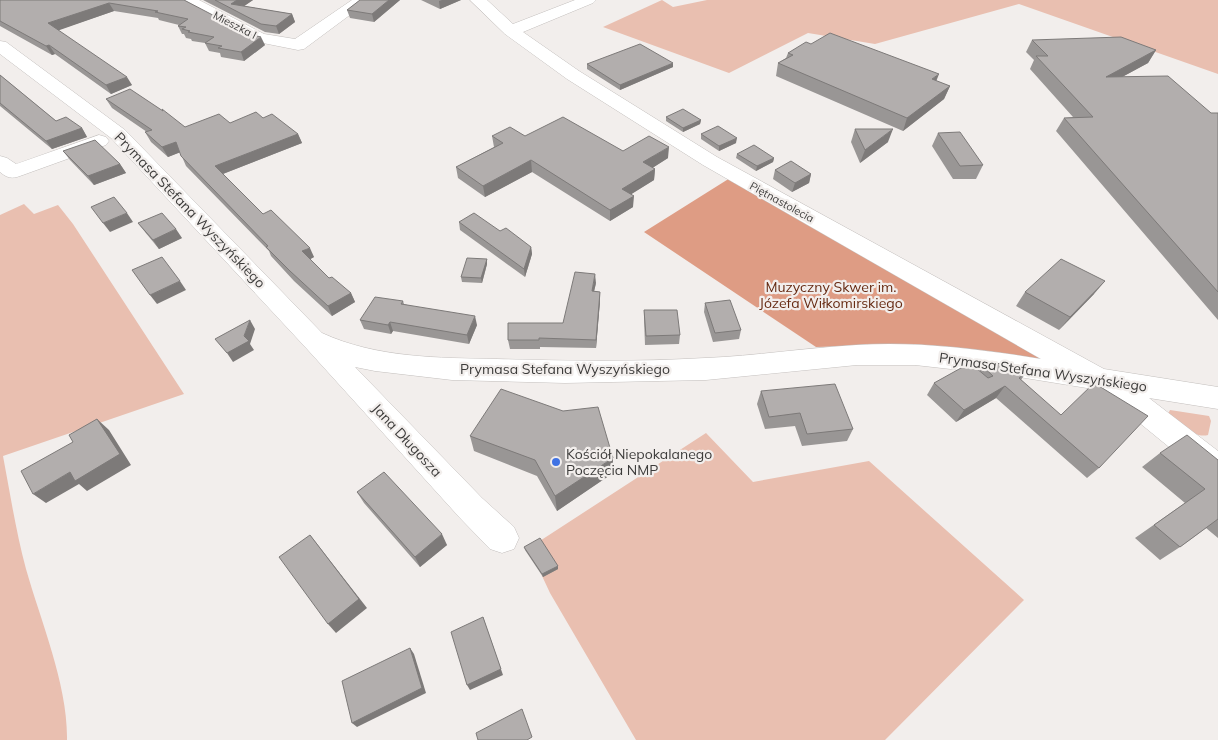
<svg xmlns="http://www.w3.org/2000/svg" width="1218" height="740" viewBox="0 0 1218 740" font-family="Mulish,sans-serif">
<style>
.green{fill:#e9bfb0}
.forest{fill:#de9c84}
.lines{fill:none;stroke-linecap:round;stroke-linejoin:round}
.minor-casing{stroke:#c3bfbd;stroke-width:1}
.minor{fill:#fff;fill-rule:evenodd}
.wall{fill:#999695}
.shaded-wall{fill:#7d7a79}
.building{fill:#b2aead;stroke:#7d7a79}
.poi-dot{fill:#4073e4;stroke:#f2eeec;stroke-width:2}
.labels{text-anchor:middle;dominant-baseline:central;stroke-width:4.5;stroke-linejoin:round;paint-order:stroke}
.far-street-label{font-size:11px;fill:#3d3c3b;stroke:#f2eeec}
.street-label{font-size:14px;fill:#3d3c3b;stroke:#f2eeec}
.park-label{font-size:14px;fill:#662a12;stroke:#f2eeec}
.poi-label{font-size:14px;fill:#3d3c3b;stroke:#f2eeec;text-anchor:start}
</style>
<rect width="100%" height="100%" fill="#f2eeec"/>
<g class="green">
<polygon points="662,0 673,7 707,0 1218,0 1218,74 1019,4 875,44 808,33 729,73 603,27"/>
<path d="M24,204L34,214L58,205L73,224L184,394L3,456C10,493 16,532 26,569C41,622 68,685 67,740H0V215Z"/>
<path d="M1170,410L1209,416L1211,421L1208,435C1194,439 1178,422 1168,414Z"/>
<polygon points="706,433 753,482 869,461 1024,600 885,740 636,740 550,593 529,548"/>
</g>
<polygon class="forest" points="730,178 1046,357 1028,360 888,345 816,347 644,232"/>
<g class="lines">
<defs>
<g id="minor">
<polygon points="179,0 199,0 264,34 295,39 352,0 370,0 304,49 298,50 253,41 182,3"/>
<path d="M470,0H487L513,24L575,0H596L593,3L523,32L579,71L717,157L1104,369L1218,387V409L1149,398L1218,451V482L1207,478L1120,407L1093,389L1013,376L915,365H857L706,380L565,383L452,380L375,371L355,367L482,498L514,527L519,538L514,549L502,553L490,549L460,518L307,349L111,138L0,54V41L6,42L125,130L322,333C376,358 439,358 497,359C566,361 636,362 705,358C755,356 805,348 856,345C917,341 980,349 1041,359L703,165L567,79L505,34Z"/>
<path d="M99,135L106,137L109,141L106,145L20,176C12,179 7,178 0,172V156L7,158L16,164Z"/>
</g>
</defs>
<use href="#minor" class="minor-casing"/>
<use href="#minor" class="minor"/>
</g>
<g class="wall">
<polygon points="0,0 184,0 265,45 244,61 221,57 220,53 209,51 205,43 192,41 191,39 186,38 184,34 182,34 178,26 179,25 159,20 158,18 114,11 58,30 132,85 111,94 55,54 52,55 0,26"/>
<polygon points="203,0 253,0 244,6 292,14 295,22 279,34 265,32"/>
<polygon points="360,0 400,0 374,22 350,18 347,10"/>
<polygon points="421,0 461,0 440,9"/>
<polygon points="1032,40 1156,50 1148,63 1122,77 1211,113 1218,113 1218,320 1056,131 1064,118 1073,117 1030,69 1034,60 1026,52"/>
<polygon points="811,44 936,81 950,86 944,99 903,131 776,76 778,63 786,58 788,53"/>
<polygon points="587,64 673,67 620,90 587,69"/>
<polygon points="0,75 56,121 82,128 87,137 52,149 0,106"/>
<polygon points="106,99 185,127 230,123 263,118 298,134 302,143 223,174 263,214 314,257 310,259 329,278 351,293 355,302 332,316 294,281 271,256 269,251 186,166 180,152 168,157 151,142 145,132 147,132 112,108"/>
<polygon points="666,117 701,120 700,124 683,132 666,121"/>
<polygon points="855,129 888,142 860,163 851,142"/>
<polygon points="938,133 983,165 976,179 953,179 932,146"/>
<polygon points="701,134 736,143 719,151 701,139"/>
<polygon points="492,136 525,136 668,158 652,168 655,169 654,180 631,194 633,207 610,221 532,172 485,197 458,178 456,167 494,147"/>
<polygon points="63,151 120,164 126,173 94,185 70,160"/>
<polygon points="737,154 774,158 773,162 756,171 736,158"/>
<polygon points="775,170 811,174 809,183 792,192 773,179"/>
<polygon points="459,222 531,247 532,254 525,277 460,230"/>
<polygon points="138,223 182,238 159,249 145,232"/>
<polygon points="487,259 487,264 482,283 462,282 461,277"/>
<polygon points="596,283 594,291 600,292 600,301 596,348 540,347 540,349 510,349 508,340 563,323"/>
<polygon points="1025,292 1094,294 1059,330 1016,306"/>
<polygon points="403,301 404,304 477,325 469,344 393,331 391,334 364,329 360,320"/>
<polygon points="705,303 741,330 739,339 713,342 704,312"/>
<polygon points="644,310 680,335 679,344 645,345 644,319"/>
<polygon points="977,361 1008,368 1025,374 1021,380 1099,468 1087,478 996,398 956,422 927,395 934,383 974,366"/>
<polygon points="761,391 853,429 847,441 802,446 795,426 765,429 757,404"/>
<polygon points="470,436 613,473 557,511 537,476 474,451"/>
<polygon points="1160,453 1218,460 1218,538 1206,528 1180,547 1160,560 1135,538 1185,503 1142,467"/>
<polygon points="357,492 447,545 420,567 364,503"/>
<polygon points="524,547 558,566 558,569 543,577 525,550"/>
</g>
<g class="shaded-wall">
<polygon points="237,0 253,0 237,11 231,4"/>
<polygon points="389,0 400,0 374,22 372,14"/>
<polygon points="442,0 461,0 440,9 439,1"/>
<polygon points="109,3 114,11 54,32 48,23"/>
<polygon points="292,14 295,22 279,34 276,26"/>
<polygon points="261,37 265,45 244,61 241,52"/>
<polygon points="49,45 55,54 52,55 46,46"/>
<polygon points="1156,50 1148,63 1098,90 1106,77"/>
<polygon points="673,63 673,67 620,90 620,85"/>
<polygon points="939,74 934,87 932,79"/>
<polygon points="127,77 132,85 111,94 106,85"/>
<polygon points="950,86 944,99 903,131 907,118"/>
<polygon points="701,120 700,124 683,132 683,128"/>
<polygon points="82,128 87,137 52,149 46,141"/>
<polygon points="893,129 888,142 860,163 865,150"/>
<polygon points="298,134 302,143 220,175 215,166"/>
<polygon points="737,138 736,143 719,151 719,146"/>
<polygon points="176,142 181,152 168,157 162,147"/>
<polygon points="669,147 668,158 643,174 643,162"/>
<polygon points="774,158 773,162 756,171 757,166"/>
<polygon points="531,160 532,172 485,197 483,186"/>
<polygon points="120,164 126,173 94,185 88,176"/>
<polygon points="655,169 654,180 622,200 622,189"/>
<polygon points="811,174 809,183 792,192 795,183"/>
<polygon points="634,196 633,207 610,221 610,210"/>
<polygon points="127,213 133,222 110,232 103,223"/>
<polygon points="176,229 182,238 159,249 153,240"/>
<polygon points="531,247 532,254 525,277 524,269"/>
<polygon points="310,248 314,257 307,261 302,251"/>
<polygon points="487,259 487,264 482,283 481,278"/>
<polygon points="595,274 596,283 592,300 592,291"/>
<polygon points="180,281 186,290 157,304 150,295"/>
<polygon points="1105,281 1094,294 1059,330 1070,317"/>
<polygon points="600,292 600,301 596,348 596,340"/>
<polygon points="351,293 355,302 332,316 328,306"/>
<polygon points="475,316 477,325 469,344 467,335"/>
<polygon points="250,320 255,329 250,344 254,350 233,362 227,353 244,336"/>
<polygon points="390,322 393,331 391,334 388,325"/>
<polygon points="1005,386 996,398 956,422 964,410"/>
<polygon points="97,419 109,430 131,465 87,491 79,484 46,503 33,494 70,472"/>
<polygon points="613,458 613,473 557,511 555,496"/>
<polygon points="442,534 447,545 420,567 415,557"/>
<polygon points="310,535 367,608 336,633 328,624"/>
<polygon points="558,566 558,569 543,577 542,574"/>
<polygon points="483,617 503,675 470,690 467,685"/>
<polygon points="410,648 414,654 426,693 357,727 352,723"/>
</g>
<g class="building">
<polygon points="0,0 184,0 249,34 261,37 241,52 218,48 222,46 205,43 214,37 188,32 190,31 182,29 186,27 178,26 188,19 155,12 158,11 109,3 48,23 127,77 106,85 49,45 46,46 0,21"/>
<polygon points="215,0 237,0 231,4 292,14 276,26 261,24"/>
<polygon points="360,0 389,0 372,14 347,10"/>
<polygon points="830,33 939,74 932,79 950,86 907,118 778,63 793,55 788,53 806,42 811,44"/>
<polygon points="1121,37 1156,50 1106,77 1168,76 1211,113 1218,113 1218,292 1064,118 1093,117 1036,56 1048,56 1032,40"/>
<polygon points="640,44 673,63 620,85 587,64"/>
<polygon points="0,75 56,121 66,117 82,128 46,141 0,103"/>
<polygon points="130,89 163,111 162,109 185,127 219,114 230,123 256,112 263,118 272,114 298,134 215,166 263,214 271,210 310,248 302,251 329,278 332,277 351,293 328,306 290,271 266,247 268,246 181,156 176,142 162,147 145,132 152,130 106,99"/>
<polygon points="683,109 701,120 683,128 666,117"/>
<polygon points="563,117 623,151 649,136 669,147 643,162 655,169 622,189 634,196 610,210 531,160 483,186 456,167 503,143 492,136 510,127 525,136"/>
<polygon points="718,126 737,138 719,146 701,134"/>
<polygon points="855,129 893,129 865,150"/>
<polygon points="960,132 983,165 960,166 938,133"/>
<polygon points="95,140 120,164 88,176 63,151"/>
<polygon points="754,145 774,158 757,166 737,154"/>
<polygon points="791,161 811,174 795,183 775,170"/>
<polygon points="114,197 127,213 103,223 91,207"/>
<polygon points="162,213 176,229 153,240 138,223"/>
<polygon points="474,213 500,231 506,228 531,247 524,269 459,222"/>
<polygon points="162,257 180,281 150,295 132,270"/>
<polygon points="467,258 487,259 481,278 461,277"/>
<polygon points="1061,259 1105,281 1070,317 1025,292"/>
<polygon points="575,272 595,274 592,291 600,292 596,340 539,338 539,340 508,340 508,323 563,323"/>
<polygon points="375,297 403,301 401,304 475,316 467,335 390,322 388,325 360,320"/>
<polygon points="730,300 741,330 715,333 705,303"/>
<polygon points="644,310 677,310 680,335 646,336"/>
<polygon points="250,320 244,336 249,341 227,353 215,339"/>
<polygon points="977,361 1003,364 1008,368 1013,365 1021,366 1025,374 1019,378 1061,415 1094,383 1148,416 1099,468 1005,386 964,410 934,383 970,363 988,378 993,376"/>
<polygon points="835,384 853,429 807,434 800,413 769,417 761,391"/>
<polygon points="501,389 563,411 598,407 613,458 555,496 535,460 470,436"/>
<polygon points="97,419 120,454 75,481 70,472 33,494 21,471 73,442 69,435"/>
<polygon points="1187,435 1218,460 1218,519 1180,547 1154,525 1205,489 1160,453"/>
<polygon points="384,472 442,534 415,557 357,492"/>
<polygon points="310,535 359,599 328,624 279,557"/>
<polygon points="540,538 558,566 542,574 524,547"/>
<polygon points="483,617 501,669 467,685 451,632"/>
<polygon points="410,648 422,688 352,723 342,681"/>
<polygon points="522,709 532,737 527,740 478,740 476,733"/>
</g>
<circle class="poi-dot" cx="556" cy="462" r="5"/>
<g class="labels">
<g class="far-street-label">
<text transform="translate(235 25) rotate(27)">Mieszka I</text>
<text transform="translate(782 202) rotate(29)">Piętnastolecia</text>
</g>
<g class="street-label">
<text transform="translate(190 210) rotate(46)">Prymasa Stefana Wyszyńskiego</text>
<text x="565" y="369">Prymasa Stefana Wyszyńskiego</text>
<text transform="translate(1043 372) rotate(8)">Prymasa Stefana Wyszyńskiego</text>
<text transform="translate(407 440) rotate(47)">Jana Długosza</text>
</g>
<g class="park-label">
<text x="831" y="287">Muzyczny Skwer im.<tspan x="831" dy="16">Józefa Wiłkomirskiego</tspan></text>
</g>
<g class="poi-label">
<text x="566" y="454">Kościół Niepokalanego<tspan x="566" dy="16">Poczęcia NMP</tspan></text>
</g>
</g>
</svg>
